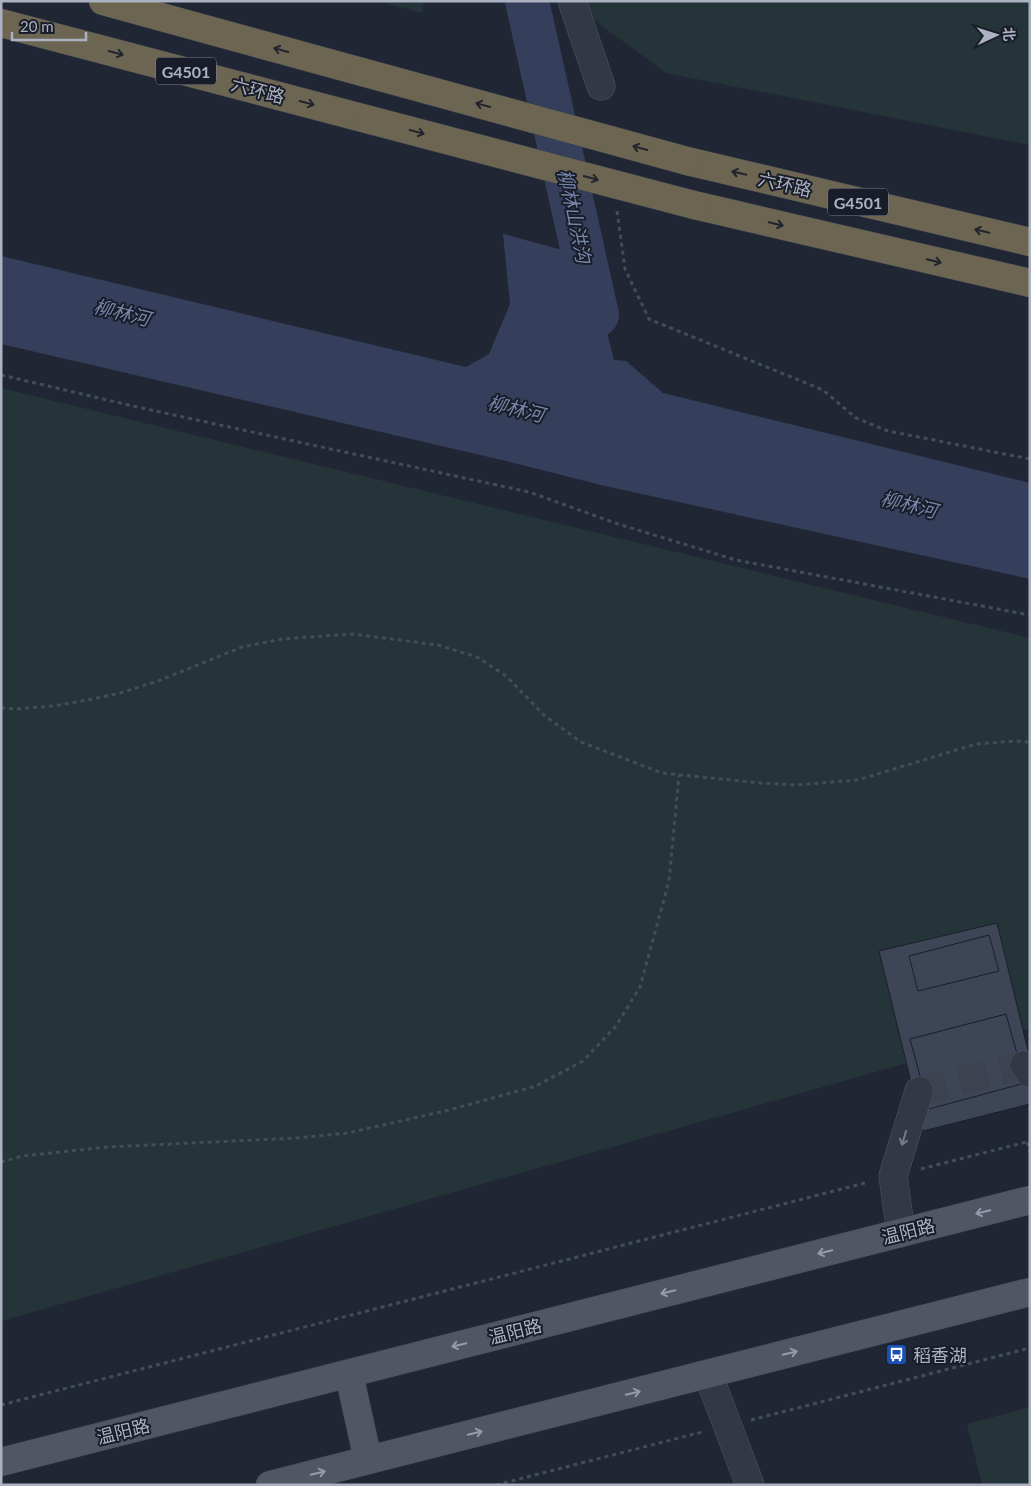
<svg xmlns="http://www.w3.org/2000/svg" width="1031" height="1486" viewBox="0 0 1031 1486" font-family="Lato,'Noto Sans SC',sans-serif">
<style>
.green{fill:#253438}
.water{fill:#353f5b}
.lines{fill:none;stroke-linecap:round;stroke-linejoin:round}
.river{stroke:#353f5b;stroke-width:44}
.building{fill:#3e4557;stroke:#1b1f2b}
.minor-tunnel{stroke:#3c4250;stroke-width:28;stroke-dasharray:28 14;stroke-linecap:butt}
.minor-casing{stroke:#515563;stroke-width:29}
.major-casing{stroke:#3d414e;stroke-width:29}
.highway-casing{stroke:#3e424f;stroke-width:29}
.path{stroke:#414f55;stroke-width:3;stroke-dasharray:4 4;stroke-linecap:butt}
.minor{stroke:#333845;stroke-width:28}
.major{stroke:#515665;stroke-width:28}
.highway{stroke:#6b6551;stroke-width:28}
.highway-bridge-casing{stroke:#3e424f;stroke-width:29;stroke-linecap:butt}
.highway-bridge{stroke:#6b6551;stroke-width:28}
.oneway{stroke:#21242d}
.oneway2{stroke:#767b8a}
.oneway3{stroke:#969bab}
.labels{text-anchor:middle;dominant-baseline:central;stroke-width:4;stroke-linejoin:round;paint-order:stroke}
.shield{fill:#191d29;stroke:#818594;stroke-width:1}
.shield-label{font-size:16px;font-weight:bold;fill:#adb2c2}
.street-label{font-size:18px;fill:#adb2c2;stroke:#191d29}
.poi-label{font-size:18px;fill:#adb2c2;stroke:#191d29;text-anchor:start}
.water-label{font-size:19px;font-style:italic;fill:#7785aa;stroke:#191d29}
</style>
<rect width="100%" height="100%" fill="#202634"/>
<g class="green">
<polygon points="378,1 424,1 422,13"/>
<polygon points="568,1 1030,1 1030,145 666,73"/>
<polygon points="1,388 1030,638 1030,1028 1,1321"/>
<polygon points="1030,1407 1030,1485 982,1485 967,1424"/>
</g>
<polygon class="water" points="503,234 588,257 614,360 626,361 663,393 1030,483 1030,579 601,485 506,461 1,344 1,256 466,367 489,354 510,304"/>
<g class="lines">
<polyline class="river" points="527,1 597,315"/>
</g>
<g class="building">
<polygon points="997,923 1030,1059 1030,1104 923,1131 879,951"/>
<polygon points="989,935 999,971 918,991 909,956"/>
<polygon points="1006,1014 1025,1083 929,1109 910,1039"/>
</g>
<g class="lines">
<polyline class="minor-tunnel" points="919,1091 1024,1065"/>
<defs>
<g id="minor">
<polyline points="572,1 601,86"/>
<polyline points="1024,1065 1030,1073"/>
<polyline points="901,1233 893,1176 919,1091"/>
<polyline points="708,1374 750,1485"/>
</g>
<g id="major">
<polyline points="349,1374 368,1460"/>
<polyline points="1,1462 1030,1200"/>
<polyline points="270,1485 1030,1292"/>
</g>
<g id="highway">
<polyline points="103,1 362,72"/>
<polyline points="1,23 370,120"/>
<polyline points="687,161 1030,242"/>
<polyline points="694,205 1030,283"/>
</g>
</defs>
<use href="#minor" class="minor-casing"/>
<use href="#major" class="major-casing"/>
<use href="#highway" class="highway-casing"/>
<g class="path">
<polyline points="617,211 625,269 649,319 823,390 856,418 888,431 1030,459"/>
<polyline points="1,375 137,407 529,492 618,524 736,560 1030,615"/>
<polyline points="1,708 16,709 53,706 88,700 120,693 158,681 242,647 282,639 352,634 438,645 477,657 506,676 545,716 581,742 662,773 760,783 796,785 858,780 976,744 1015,741 1030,742"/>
<polyline points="1027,1142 1030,1152"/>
<polyline points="1,1162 23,1156 107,1147 297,1138 348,1133 449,1110 536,1086 583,1061 616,1026 640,987 669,881 679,775"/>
<polyline points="921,1169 1030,1141"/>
<polyline points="1,1405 869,1182"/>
<polyline points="751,1420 1030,1348"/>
<polyline points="496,1485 702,1432"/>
</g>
<use href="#minor" class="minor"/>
<use href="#major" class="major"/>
<use href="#highway" class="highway"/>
<defs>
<g id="highway-bridge">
<polyline points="362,72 687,161"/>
<polyline points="370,120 694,205"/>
</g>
</defs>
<use href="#highway-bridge" class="highway-bridge-casing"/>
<use href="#highway-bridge" class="highway-bridge"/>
</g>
<defs><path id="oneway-shaft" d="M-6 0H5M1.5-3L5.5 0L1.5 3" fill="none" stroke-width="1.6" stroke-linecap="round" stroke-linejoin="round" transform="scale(1.25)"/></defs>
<g class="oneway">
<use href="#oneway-shaft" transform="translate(281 50) rotate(-165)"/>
<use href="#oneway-shaft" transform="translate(116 53) rotate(15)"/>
<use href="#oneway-shaft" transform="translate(307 103) rotate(15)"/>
<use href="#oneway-shaft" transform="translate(483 105) rotate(-165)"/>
<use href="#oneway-shaft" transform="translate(417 132) rotate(15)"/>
<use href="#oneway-shaft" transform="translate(640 148) rotate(-165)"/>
<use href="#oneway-shaft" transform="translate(739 173) rotate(-167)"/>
<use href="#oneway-shaft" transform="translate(591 178) rotate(15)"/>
<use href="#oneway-shaft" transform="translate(776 224) rotate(13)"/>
<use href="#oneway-shaft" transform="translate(982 231) rotate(-167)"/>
<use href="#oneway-shaft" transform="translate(934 261) rotate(13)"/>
</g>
<use class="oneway2" href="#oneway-shaft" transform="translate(904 1138) rotate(107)"/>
<g class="oneway3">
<use href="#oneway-shaft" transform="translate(983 1212) rotate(166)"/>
<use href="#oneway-shaft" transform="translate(825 1252) rotate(166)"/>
<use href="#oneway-shaft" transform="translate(668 1292) rotate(166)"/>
<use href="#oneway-shaft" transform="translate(459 1345) rotate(166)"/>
<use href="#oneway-shaft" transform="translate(790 1353) rotate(-14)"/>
<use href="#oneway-shaft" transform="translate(633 1393) rotate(-14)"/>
<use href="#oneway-shaft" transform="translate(475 1433) rotate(-14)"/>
<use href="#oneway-shaft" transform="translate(318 1473) rotate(-14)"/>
</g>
<defs>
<symbol id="bus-square" viewBox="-11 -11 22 22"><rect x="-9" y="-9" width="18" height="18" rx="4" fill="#1a4fb4" stroke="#191d29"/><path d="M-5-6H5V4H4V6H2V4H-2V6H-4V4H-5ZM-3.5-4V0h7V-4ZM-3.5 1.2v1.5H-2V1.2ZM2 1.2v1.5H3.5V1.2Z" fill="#fff"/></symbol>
</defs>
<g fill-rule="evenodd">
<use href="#bus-square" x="884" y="1342" width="25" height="25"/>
</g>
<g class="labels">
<g class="shield">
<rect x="156" y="57.5" width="60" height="27" rx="4"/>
<rect x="828" y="188.5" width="60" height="27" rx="4"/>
</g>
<g class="shield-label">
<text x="186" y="71">G4501</text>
<text x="858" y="202">G4501</text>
</g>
<g class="street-label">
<text transform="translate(258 90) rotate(15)">六环路</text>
<text transform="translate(785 184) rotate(13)">六环路</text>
<text transform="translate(908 1231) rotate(-14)">温阳路</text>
<text transform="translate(515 1331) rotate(-14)">温阳路</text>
<text transform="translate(123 1431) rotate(-14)">温阳路</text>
</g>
<g class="poi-label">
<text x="913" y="1355">稻香湖</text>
</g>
<g class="water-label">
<text transform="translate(575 216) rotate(78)">柳林山洪沟</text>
<text transform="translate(122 312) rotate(14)">柳林河</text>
<text transform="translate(516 408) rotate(14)">柳林河</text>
<text transform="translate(909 504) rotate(14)">柳林河</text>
</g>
</g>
<rect width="1031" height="1486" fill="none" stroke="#adb2c2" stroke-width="5"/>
<g transform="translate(996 35) rotate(86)" stroke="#191d29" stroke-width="4" paint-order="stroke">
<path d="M0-4L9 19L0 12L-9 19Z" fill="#adb2c2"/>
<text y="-8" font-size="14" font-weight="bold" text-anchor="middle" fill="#adb2c2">北</text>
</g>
<path d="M12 32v8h74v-8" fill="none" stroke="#adb2c2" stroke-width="2.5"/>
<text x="20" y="32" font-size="15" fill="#adb2c2" stroke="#191d29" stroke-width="4" paint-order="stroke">20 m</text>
</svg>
